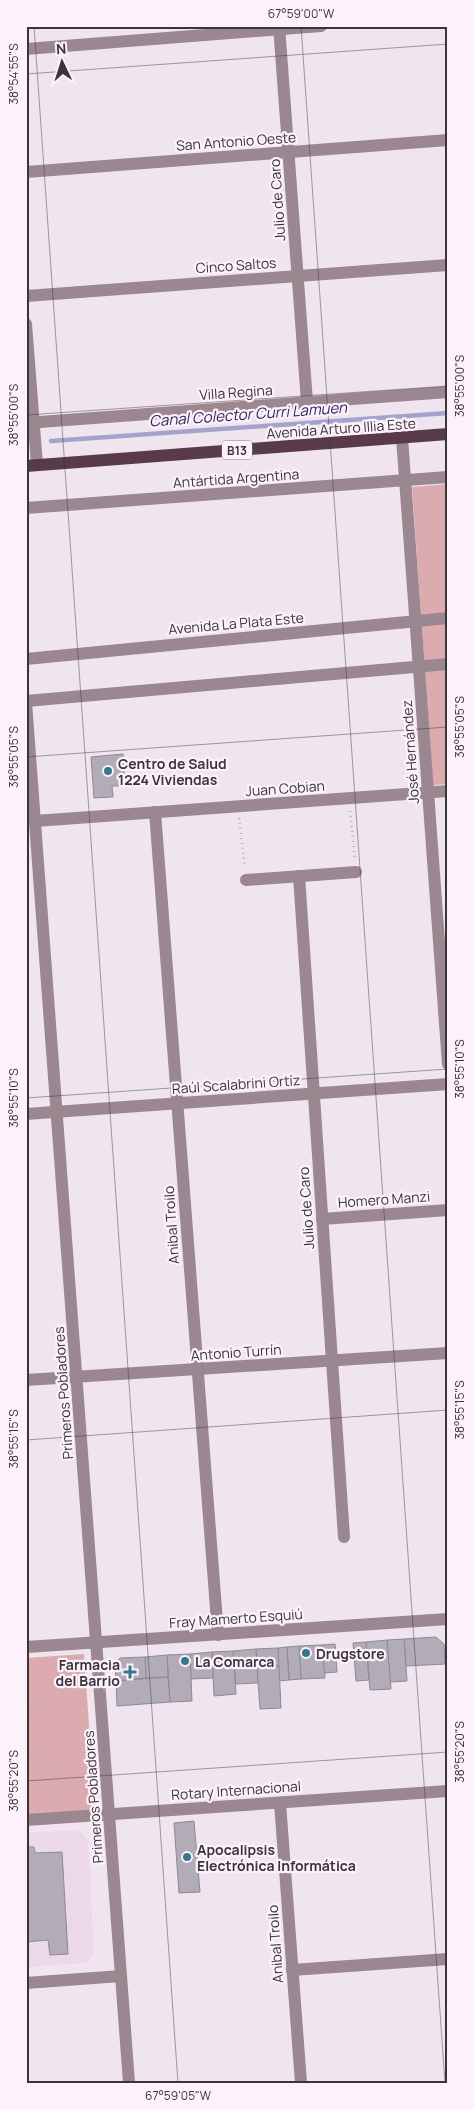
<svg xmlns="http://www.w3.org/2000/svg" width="474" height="2109" viewBox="0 0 474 2109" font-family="Manrope,sans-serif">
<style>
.built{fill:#ebd9e9}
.green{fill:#dcabb0}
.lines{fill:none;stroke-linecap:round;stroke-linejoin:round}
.stream{stroke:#a4a3cb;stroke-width:4.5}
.building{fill:#b2acb8;stroke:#8e8994}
.path{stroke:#b9afb7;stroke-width:2.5;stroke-dasharray:1 4;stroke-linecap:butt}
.minor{stroke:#9a878f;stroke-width:12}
.major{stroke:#583a48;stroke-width:12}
.ticks{fill:none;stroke:#393539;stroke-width:1;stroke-opacity:0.45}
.poi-dot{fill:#37778b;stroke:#fdf1fc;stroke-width:2}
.labels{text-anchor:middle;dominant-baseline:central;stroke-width:4.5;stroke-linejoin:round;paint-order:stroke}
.shield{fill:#fdf1fc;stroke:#746d74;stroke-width:1}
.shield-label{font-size:12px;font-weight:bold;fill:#393539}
.street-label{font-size:14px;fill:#393539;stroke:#fdf1fc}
.poi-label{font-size:14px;font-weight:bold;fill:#393539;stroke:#fdf1fc;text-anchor:start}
.water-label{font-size:15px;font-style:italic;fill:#2d2759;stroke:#fdf1fc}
.neatline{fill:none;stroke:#393539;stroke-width:2}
.ticks-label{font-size:12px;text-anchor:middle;fill:#393539}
</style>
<rect width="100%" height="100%" fill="#f0e4ee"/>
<polygon class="built" points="78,1830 88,1840 94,1953 86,1963 26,1967 26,1833"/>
<g class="green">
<polygon points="448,484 448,784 433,785 412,487"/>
<polygon points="84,1654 95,1812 26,1817 26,1658"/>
</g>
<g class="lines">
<polyline class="stream" points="51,441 448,413"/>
</g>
<g class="building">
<polygon points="123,754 125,786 112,786 113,797 94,798 91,757"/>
<polygon points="436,1637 444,1644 445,1664 406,1666 404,1639"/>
<polygon points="404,1639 407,1681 390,1682 387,1640"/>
<polygon points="387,1640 391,1689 370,1690 366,1642"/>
<polygon points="366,1642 369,1680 356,1681 353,1643"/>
<polygon points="335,1644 337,1672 324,1673 322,1645"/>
<polygon points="322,1645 325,1678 301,1679 299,1646"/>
<polygon points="299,1646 301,1679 289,1680 287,1647"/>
<polygon points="287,1647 289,1680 279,1681 278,1648"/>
<polygon points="278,1648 279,1666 257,1667 256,1649"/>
<polygon points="256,1649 258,1683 236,1684 233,1651"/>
<polygon points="233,1651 236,1694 214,1696 212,1652"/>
<polygon points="212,1652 213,1678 191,1679 190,1654"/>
<polygon points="190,1654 192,1701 170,1702 167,1655"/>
<polygon points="167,1655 168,1677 146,1678 145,1657"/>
<polygon points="145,1657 146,1678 116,1681 115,1665 120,1658"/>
<polygon points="279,1666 281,1708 260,1709 257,1667"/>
<polygon points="168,1677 170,1702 117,1706 116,1681"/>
<polygon points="194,1821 200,1892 179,1893 174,1823"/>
<polygon points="26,1847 34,1847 35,1853 62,1852 68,1954 50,1955 48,1940 26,1942"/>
</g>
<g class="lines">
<g class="path">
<polyline points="438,491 448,497"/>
<polyline points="424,492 430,608"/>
<polyline points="436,726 448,725"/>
<polyline points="350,811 355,860"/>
<polyline points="239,818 245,867"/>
<polyline points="26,1720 78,1657"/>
<polyline points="26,1749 69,1790"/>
<polyline points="54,1804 93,1769"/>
</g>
<g class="minor">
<polyline points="279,26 307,402"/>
<polyline points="26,49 321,26"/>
<polyline points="26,172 448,140"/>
<polyline points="26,296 448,265"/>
<polyline points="26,324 37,465"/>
<polyline points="26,423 448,392"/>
<polyline points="402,438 448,1064"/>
<polyline points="26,508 448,477"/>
<polyline points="26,659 448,618"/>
<polyline points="26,701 448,664"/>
<polyline points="26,702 129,2083"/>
<polyline points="155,812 218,1635"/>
<polyline points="35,821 448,791"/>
<polyline points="299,876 344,1537"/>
<polyline points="246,880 356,872"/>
<polyline points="26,1114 448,1084"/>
<polyline points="322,1219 448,1210"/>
<polyline points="26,1380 448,1353"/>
<polyline points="26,1647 448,1619"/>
<polyline points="280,1803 301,2083"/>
<polyline points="26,1820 448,1791"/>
<polyline points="292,1970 448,1959"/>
<polyline points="26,1983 121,1976"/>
</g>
<polyline class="major" points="26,466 448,434"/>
</g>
<path class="ticks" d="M34,26L178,2083M301,26L445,2083M26,74L448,44M26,415L448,386M26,757L448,727M26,1098L448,1069M26,1440L448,1410M26,1781L448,1752"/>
<g class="poi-dot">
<circle cx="108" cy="771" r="5"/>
<circle cx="306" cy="1653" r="5"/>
<circle cx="185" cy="1661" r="5"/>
<path d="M127.5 1664.5h5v5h5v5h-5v5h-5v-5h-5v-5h5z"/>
<circle cx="187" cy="1857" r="5"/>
</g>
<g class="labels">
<rect class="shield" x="222" y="440.5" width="30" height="19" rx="4"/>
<g class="shield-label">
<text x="237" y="450">B13</text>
</g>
<g class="street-label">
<text transform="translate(236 141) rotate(-4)">San Antonio Oeste</text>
<text transform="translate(277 200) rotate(-94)">Julio de Caro</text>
<text transform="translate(236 265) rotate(-4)">Cinco Saltos</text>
<text transform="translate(236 392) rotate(-4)">Villa Regina</text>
<text transform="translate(341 428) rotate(-4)">Avenida Arturo Illia Este</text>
<text transform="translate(236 478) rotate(-4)">Antártida Argentina</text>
<text transform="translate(236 623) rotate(-5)">Avenida La Plata Este</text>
<text transform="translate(410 752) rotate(-94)">José Hernández</text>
<text transform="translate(285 788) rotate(-4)">Juan Cobian</text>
<text transform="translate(236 1084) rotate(-4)">Raúl Scalabrini Ortíz</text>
<text transform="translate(384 1199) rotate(-4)">Homero Manzi</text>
<text transform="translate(306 1208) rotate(-94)">Julio de Caro</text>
<text transform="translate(171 1225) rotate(-94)">Anibal Troilo</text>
<text transform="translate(236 1352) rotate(-4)">Antonio Turrín</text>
<text transform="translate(63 1393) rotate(-94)">Primeros Pobladores</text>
<text transform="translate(236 1618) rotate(-4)">Fray Mamerto Esquiú</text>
<text transform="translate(236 1790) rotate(-4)">Rotary Internacional</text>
<text transform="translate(93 1797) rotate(-94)">Primeros Pobladores</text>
<text transform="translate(275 1944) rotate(-94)">Anibal Troilo</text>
</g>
<g class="poi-label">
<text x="118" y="763">Centro de Salud<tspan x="118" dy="16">1224 Viviendas</tspan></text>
<text x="316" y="1653">Drugstore</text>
<text x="195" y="1661">La Comarca</text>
<text x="120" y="1664" text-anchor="end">Farmacia<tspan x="120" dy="16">del Barrio</tspan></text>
<text x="197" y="1849">Apocalipsis<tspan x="197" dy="16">Electrónica Informática</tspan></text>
</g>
<g class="water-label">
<text transform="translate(248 414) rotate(-4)">Canal Colector Curri Lamuen</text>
</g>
</g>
<rect width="474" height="2109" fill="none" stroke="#fdf1fc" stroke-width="55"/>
<g transform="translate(62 62) rotate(356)" stroke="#fdf1fc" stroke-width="4" paint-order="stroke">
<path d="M0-4L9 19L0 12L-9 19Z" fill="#393539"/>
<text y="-8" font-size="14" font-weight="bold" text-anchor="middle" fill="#393539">N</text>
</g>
<rect x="28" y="28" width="418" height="2054" class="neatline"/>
<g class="ticks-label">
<text x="301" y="18">67°59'00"W</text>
<text transform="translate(14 74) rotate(-90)" y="4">38°54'55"S</text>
<text transform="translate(460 386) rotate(-90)" y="4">38°55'00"S</text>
<text transform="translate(14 415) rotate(-90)" y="4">38°55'00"S</text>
<text transform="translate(460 727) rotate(-90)" y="4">38°55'05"S</text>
<text transform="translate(14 757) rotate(-90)" y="4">38°55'05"S</text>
<text transform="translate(460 1069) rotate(-90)" y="4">38°55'10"S</text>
<text transform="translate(14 1098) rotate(-90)" y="4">38°55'10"S</text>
<text transform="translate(460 1410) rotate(-90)" y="4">38°55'15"S</text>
<text transform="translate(14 1439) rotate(-90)" y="4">38°55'15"S</text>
<text transform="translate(460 1752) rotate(-90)" y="4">38°55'20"S</text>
<text transform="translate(14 1781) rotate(-90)" y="4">38°55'20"S</text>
<text x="178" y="2100">67°59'05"W</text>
</g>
</svg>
